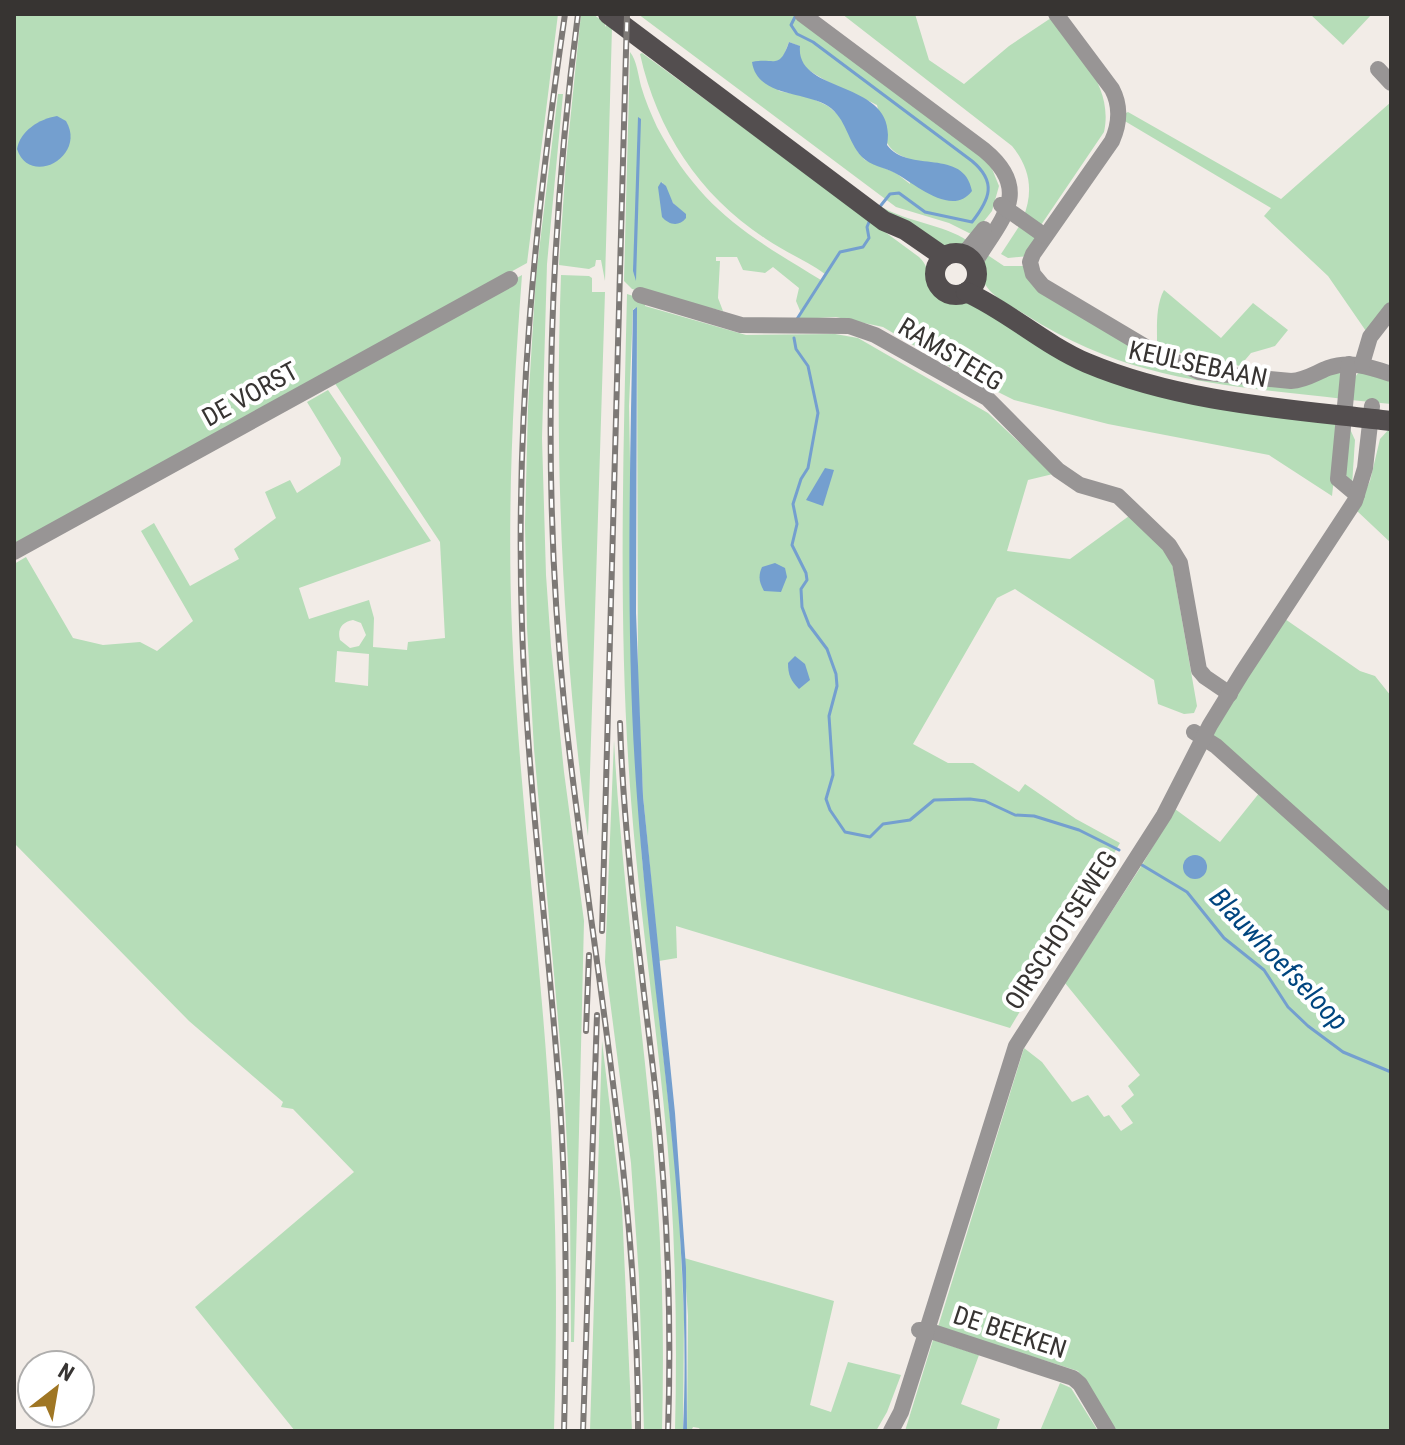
<svg xmlns="http://www.w3.org/2000/svg" width="1405" height="1445" viewBox="0 0 1405 1445" font-family="'Roboto Condensed',sans-serif">
<style>
.green{fill:#b6ddb8;fill-rule:evenodd}
.water{fill:#749fcf}
.lines{fill:none;stroke-linecap:round;stroke-linejoin:round}
.stream{stroke:#749fcf;stroke-width:3}
.minor{stroke:#989595;stroke-width:16}
.major{stroke:#534e4f;stroke-width:20}
.rail-casing{stroke:#7d7976;stroke-width:6}
.rail{stroke:#fff;stroke-width:3;stroke-dasharray:9;stroke-linecap:butt}
.labels{text-anchor:middle;dominant-baseline:central;stroke-width:8;stroke-linejoin:round;paint-order:stroke}
.street-label{font-size:26px;fill:#373432;stroke:#fff}
.water-label{font-size:28px;font-style:italic;fill:#00457f;stroke:#fff}
</style>
<rect width="100%" height="100%" fill="#f2ece7"/>
<g class="green">
<polygon points="14,14 558,14 527,263 14,545"/>
<polygon points="581,14 593,14 605,23 605,27 607,24 612,27 605,281 601,260 596,260 595,266 589,269 559,265 566,162"/>
<path d="M638,14H793L988,159L999,186L992,211L973,235L949,223L896,207ZM789,42L799,46C799,50 798,55 799,59C803,74 862,97 877,105C883,130 881,149 907,158L910,184L896,173L865,160L858,152L843,119L828,106L809,97L779,91L764,61L770,63L782,60Z"/>
<path d="M842,14H915L929,60L964,84L1009,46L1051,18C1077,52 1114,86 1104,132L1039,228L1023,218C1034,191 1030,168 1012,146Z"/>
<polygon points="1310,14 1372,14 1343,45"/>
<path d="M630,52C637,61 638,75 641,86C645,100 651,114 657,127C700,208 745,234 821,280L825,274C807,261 785,252 766,239C700,196 657,131 640,54L642,53L919,257C933,270 927,288 945,299H969L1067,356L1340,423L1332,496L1269,455L1108,424L1014,400L962,374L883,327L836,317L799,319L801,313L796,301L799,288L773,267L765,273L743,270L737,257H716V261H720L718,298L723,311L632,289L624,281ZM662,182L673,203L686,216L662,217Z"/>
<polygon points="558,94 563,94 547,264 542,438 546,575 551,646 564,772 584,921 574,1342 571,1342 570,1204 564,1087 534,749 527,628 525,525 528,407 536,276"/>
<polygon points="1391,102 1391,303 1368,334 1328,276 1264,216 1271,208 1123,120 1124,114 1128,112 1281,199"/>
<path d="M880,206C909,223 943,224 968,241C946,265 900,220 880,206Z"/>
<polygon points="1020,225 1036,236 1029,256 1008,258 1001,254"/>
<path d="M983,252L1004,266H1028L1031,276L1210,377L1336,371L1341,374L1344,399C1225,385 1131,382 1026,315C999,298 973,290 983,252Z"/>
<path d="M522,275C513,393 507,512 512,630C519,797 542,963 551,1129C557,1230 557,1330 554,1431H295L195,1307L354,1172L293,1109L281,1107L283,1102L189,1021L14,843V564L26,557L73,638L103,645L140,642L157,651L193,621L141,531L154,523L190,586L239,559L234,549L276,518L265,492L290,480L297,493L340,465L341,458L307,402L328,390L431,541L299,588L309,619L369,600L374,618L373,647L407,650L408,642L445,638L440,542L332,379ZM353,620L361,623L366,635L359,646L350,648L340,640C337,629 342,622 353,620ZM337,651L369,654L368,686L335,682Z"/>
<path d="M561,275L589,276L592,278V292H605L588,836C563,654 554,464 561,275Z"/>
<path d="M1164,290L1221,338L1253,303L1288,330L1275,346L1251,353L1240,366L1180,353L1157,341C1157,324 1156,305 1164,290Z"/>
<path d="M627,294L646,300L645,306L746,335L835,334L858,338L988,413L1053,474L1028,480L1007,551L1070,559L1129,516L1163,549L1172,563L1197,706L1194,713L1184,714L1158,704L1154,680L1015,589L997,598L913,744L948,763H973L1019,792L1025,784L1076,819L1120,843L1010,1028L676,926L677,958L659,961L643,796L638,686L637,308L633,309L629,406L635,747L642,858L678,1191L684,1316L683,1431H675C677,1351 676,1270 671,1190C662,1059 641,930 631,800C618,632 623,461 627,294Z"/>
<polygon points="1359,372 1391,378 1391,404 1351,400 1355,377"/>
<polygon points="1391,427 1391,543 1356,510 1370,481 1380,439"/>
<polygon points="1350,429 1355,440 1352,485 1343,470"/>
<polygon points="1285,619 1360,671 1375,676 1391,696 1391,898 1214,736 1213,730"/>
<path d="M614,740C622,892 646,1042 657,1194C663,1273 664,1352 662,1431H644L639,1277L631,1163L605,962Z"/>
<polygon points="1260,792 1391,912 1391,1431 1116,1431 1078,1371 938,1327 1024,1048 1042,1062 1072,1102 1088,1095 1104,1117 1109,1115 1121,1131 1133,1123 1121,1106 1134,1095 1128,1086 1140,1075 1065,983 1142,865 1175,809 1220,842"/>
<polygon points="602,1041 622,1208 632,1431 590,1431"/>
<polygon points="684,1258 834,1301 810,1405 831,1412 848,1362 901,1375 887,1412 876,1431 701,1431 699,1428 693,1427 691,1431 687,1431 688,1316"/>
<polygon points="933,1340 979,1355 961,1404 1000,1419 996,1431 905,1431"/>
<polygon points="1060,1383 1071,1388 1098,1431 1040,1431"/>
</g>
<g class="water">
<path d="M789,42L800,46C795,96 899,78 887,145C908,174 964,147 972,191C952,218 914,183 895,173C884,167 871,166 862,157C847,141 847,119 828,106C805,91 757,97 752,62C775,57 779,71 789,42Z"/>
<path d="M57,116L66,121C87,156 30,188 17,149C20,131 39,119 57,116Z"/>
<polygon points="638,117 641,119 636,281 633,271"/>
<path d="M661,182L666,186L673,203L686,214V218C679,227 669,225 662,217L658,187Z"/>
<path d="M637,307L636,613L643,796L675,1113L686,1268L687,1431H683C693,1218 652,1009 637,797C625,635 630,467 633,310Z"/>
<polygon points="825,468 834,470 823,506 806,500"/>
<path d="M775,563L785,568L787,577L781,592L764,591C759,582 758,576 762,567Z"/>
<path d="M795,656L805,664L810,680L799,689C791,681 788,675 788,663Z"/>
<circle cx="1195" cy="867" r="12"/>
</g>
<g class="lines">
<g class="stream">
<path d="M796,15L791,25L797,34L813,42L972,161C997,182 990,199 972,222L925,212L899,193L890,194L878,209"/>
<polyline points="797,319 840,252 863,247 869,238 867,227 869,222"/>
<polyline points="794,338 796,349 808,366 818,413 808,468 801,479 793,504 797,524 792,545 806,573 807,580 801,589 802,607 809,625 827,649 836,674 837,686 829,716 833,775 826,799 830,810 845,832 870,837 883,824 910,820 934,800 970,799 985,801 1015,815 1034,816 1079,830 1119,850"/>
<polyline points="1142,865 1187,892 1224,938 1264,970 1288,1007 1308,1026 1343,1052 1391,1072"/>
</g>
<g class="minor">
<path d="M802,14L984,150C1035,192 999,221 974,264"/>
<path d="M1056,14L1112,89C1121,106 1120,123 1112,141L1033,254L1030,262L1033,274L1043,286L1154,352L1199,372L1291,381C1306,380 1315,373 1328,368C1350,360 1370,367 1391,374"/>
<polyline points="1378,69 1391,83"/>
<polyline points="1001,205 1045,236"/>
<polyline points="963,255 984,229"/>
<polyline points="640,295 741,325 849,326 875,335 987,398 1058,470 1080,485 1118,496 1169,545 1180,563 1199,670 1205,677 1230,694"/>
<polyline points="1349,364 1338,479 1357,495"/>
<polyline points="1362,364 1370,337 1391,310"/>
<polyline points="14,552 510,279"/>
<polyline points="1194,732 1216,746 1391,903"/>
<polyline points="919,1330 927,1330 1073,1378 1080,1384 1108,1431"/>
<polyline points="891,1431 901,1412 927,1330 1016,1046 1164,815 1210,725 1242,673 1355,501 1365,468 1372,406"/>
</g>
<g class="major">
<polyline points="608,14 884,221 905,230 944,257"/>
<circle cx="956" cy="274" r="21"/>
<path d="M966,292C1007,310 1043,344 1087,363C1182,403 1290,409 1391,421"/>
</g>
<defs>
<g id="rail">
<path d="M578,14C548,246 541,480 565,713C591,953 639,1189 638,1431"/>
<path d="M620,723C624,845 641,965 655,1086C667,1200 672,1316 668,1431"/>
<polyline points="602,931 627,14"/>
<polyline points="586,1031 589,955"/>
<path d="M564,1431C567,1317 567,1202 559,1088C548,934 527,780 522,626C515,420 535,217 565,14"/>
<polyline points="583,1431 597,1015"/>
</g>
</defs>
<use href="#rail" class="rail-casing"/>
<use href="#rail" class="rail"/>
</g>
<g class="labels">
<g class="street-label">
<text transform="translate(951 354) rotate(31)">RAMSTEEG</text>
<text transform="translate(1198 364) rotate(12)">KEULSEBAAN</text>
<text transform="translate(250 394) rotate(-29)">DE VORST</text>
<text transform="translate(1061 930) rotate(-57)">OIRSCHOTSEWEG</text>
<text transform="translate(1010 1332) rotate(18)">DE BEEKEN</text>
</g>
<g class="water-label">
<text transform="translate(1279 959) rotate(46)">Blauwhoefseloop</text>
</g>
</g>
<rect width="1405" height="1445" fill="none" stroke="#373432" stroke-width="32"/>
<g transform="translate(56 1389) rotate(31)"><circle r="38" fill="#ffffff" stroke="#afaead" stroke-width="2"/>
<path d="M0-6L14 30L0 20L-14 30Z" fill="#9f7624"/>
<text y="-12" font-size="22" font-weight="bold" text-anchor="middle" fill="#373432">N</text>
</g>
</svg>
